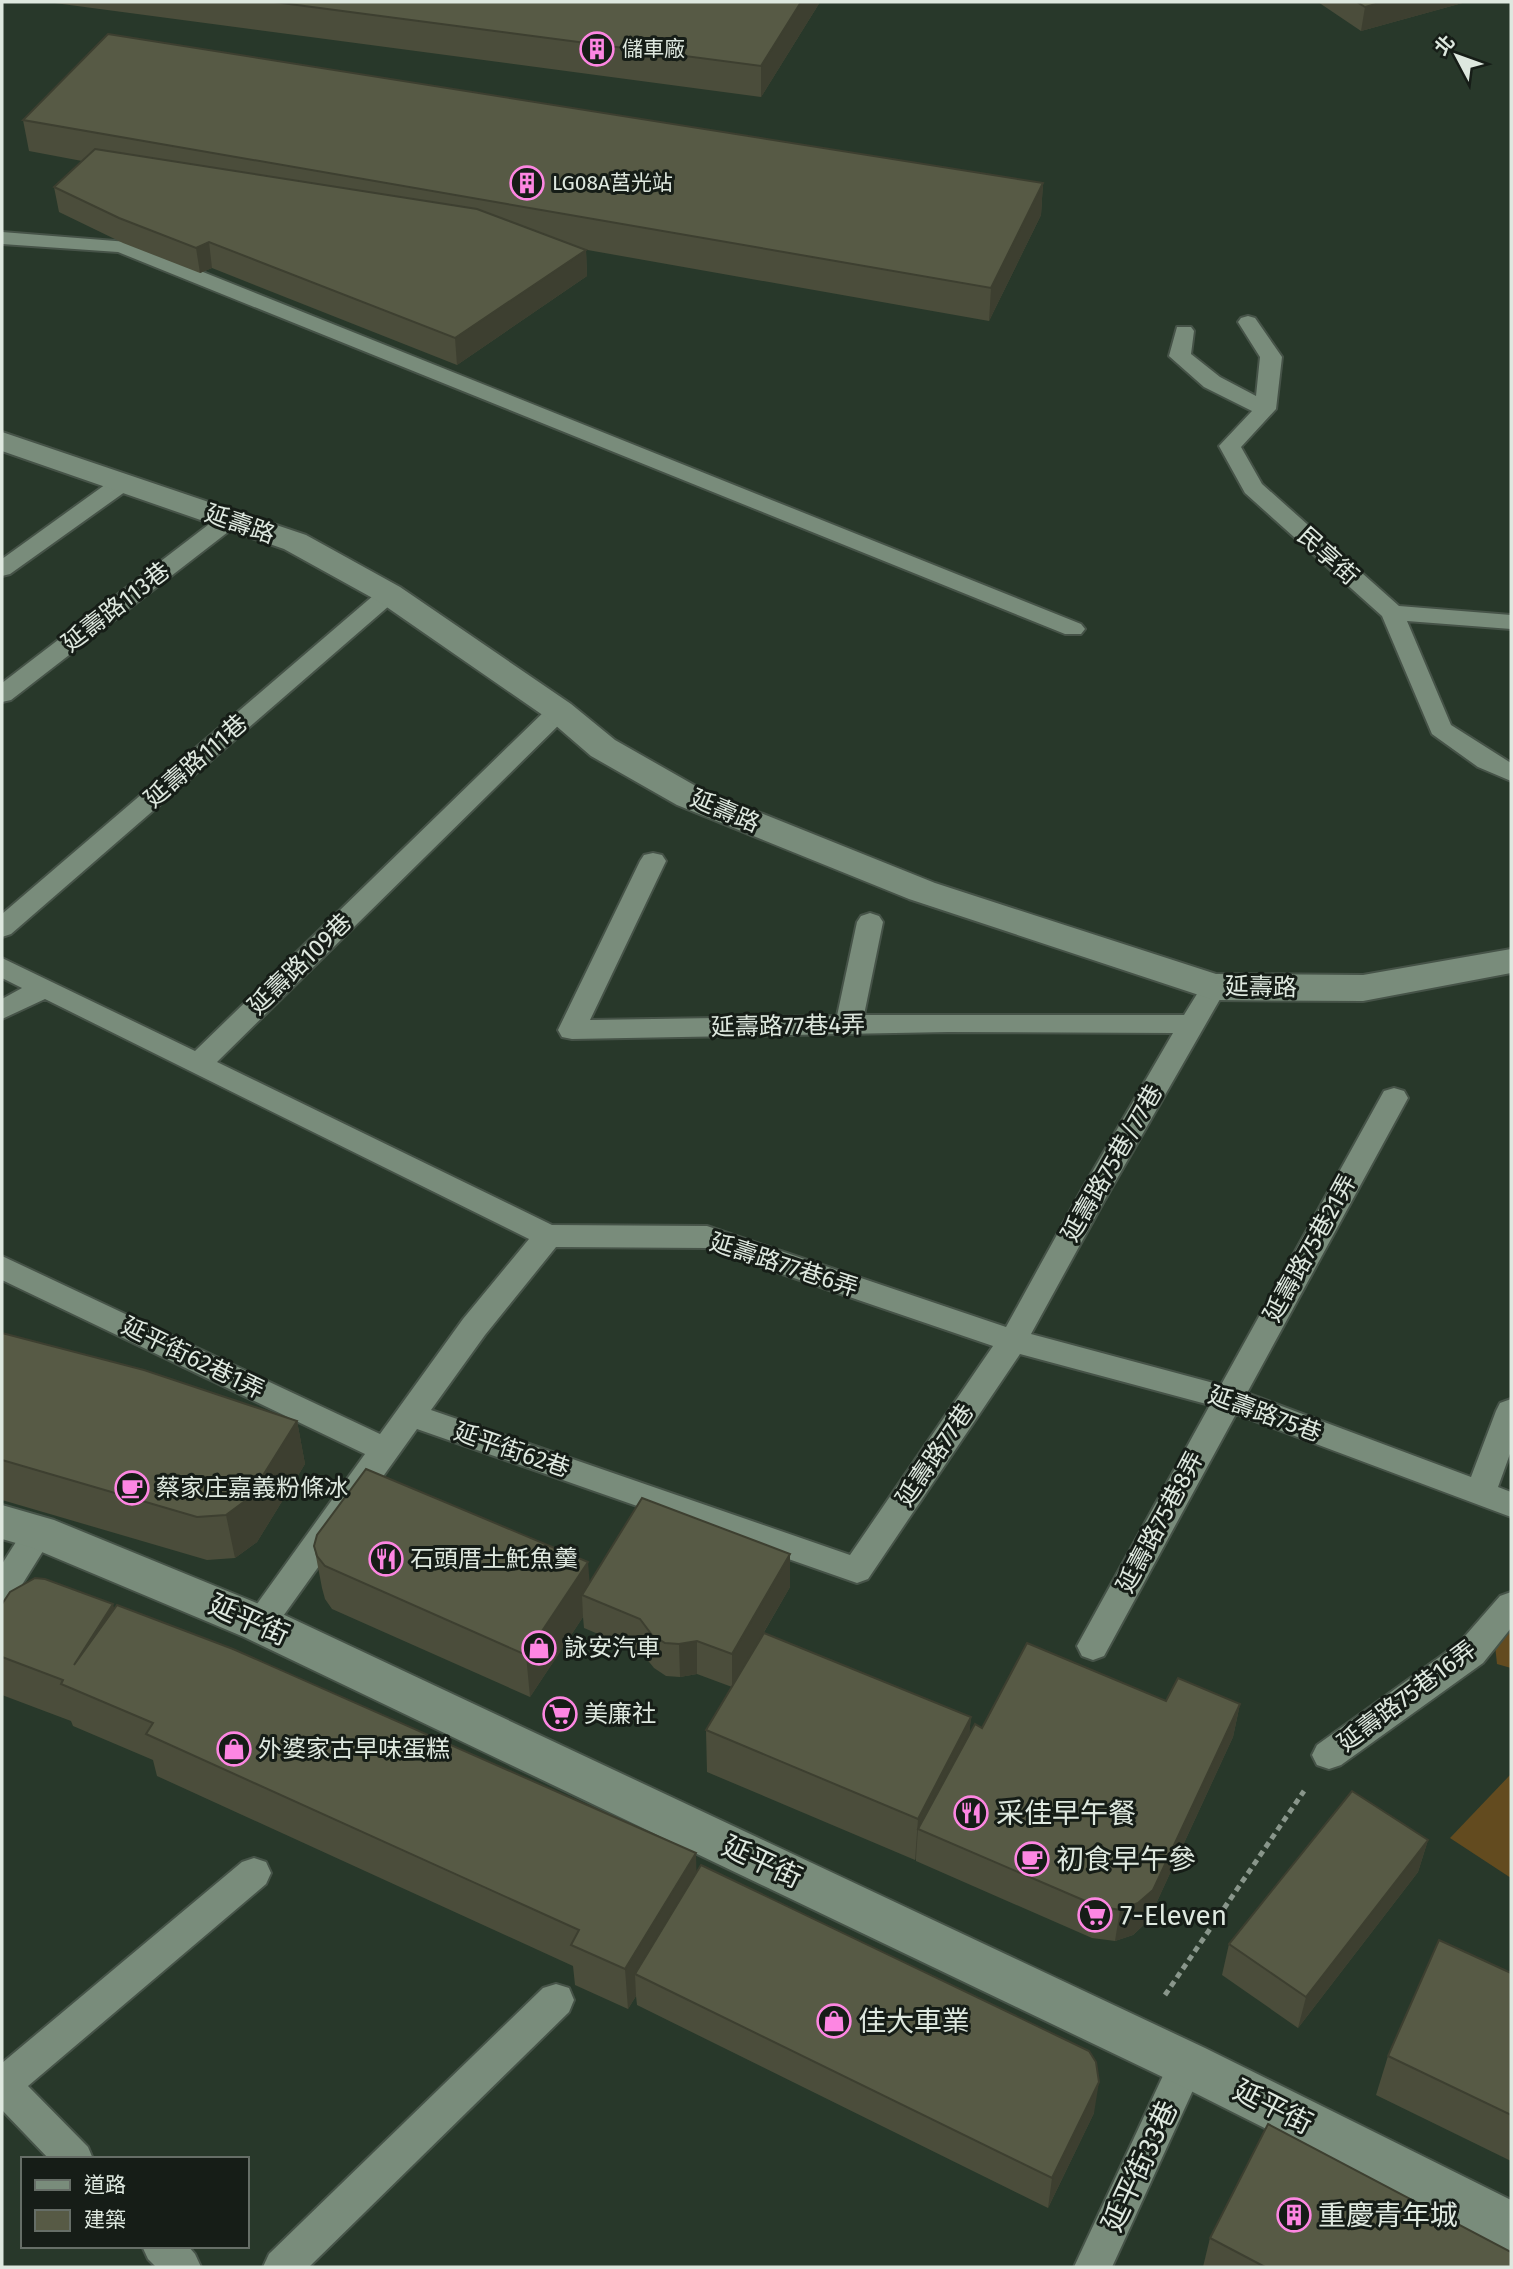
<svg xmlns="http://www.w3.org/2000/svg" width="1513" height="2269" viewBox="0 0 1513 2269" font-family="'Fira Sans','Noto Sans TC',sans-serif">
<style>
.green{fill:#634b1f}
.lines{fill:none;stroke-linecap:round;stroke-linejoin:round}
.lane-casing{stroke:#465348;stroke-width:4}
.street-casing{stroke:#465348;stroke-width:4}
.path{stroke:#89968b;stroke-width:5;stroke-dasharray:6 4.5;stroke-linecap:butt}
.lane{fill:#798c7b;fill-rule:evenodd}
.street{fill:#798c7b;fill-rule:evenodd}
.wall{fill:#4b4d3b}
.shaded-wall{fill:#3d3f30}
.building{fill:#575a45;stroke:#3d3f30;stroke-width:2}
.labels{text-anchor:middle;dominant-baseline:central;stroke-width:6;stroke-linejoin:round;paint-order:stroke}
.far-poi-label{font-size:21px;fill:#dee8df;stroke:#161d17;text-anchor:start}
.street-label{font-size:24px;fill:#dee8df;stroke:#161d17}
.poi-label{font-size:24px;fill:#dee8df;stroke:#161d17;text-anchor:start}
.near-street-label{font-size:28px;fill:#dee8df;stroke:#161d17}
.near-poi-label{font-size:28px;fill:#dee8df;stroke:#161d17;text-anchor:start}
</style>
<rect width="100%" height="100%" fill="#28382a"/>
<g class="green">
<polygon points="1511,1621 1511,1668 1497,1664 1495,1645"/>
<polygon points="1511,1774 1511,1878 1450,1838"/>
</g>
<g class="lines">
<defs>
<g id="lane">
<polygon points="2,232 128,242 1081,624 1085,629 1081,634 1065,634 118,252 2,244"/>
<polygon points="1248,316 1255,318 1282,357 1276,409 1241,447 1262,484 1399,606 1511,615 1511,629 1407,621 1451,725 1511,763 1511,781 1478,767 1432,734 1382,616 1245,493 1219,446 1252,411 1204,387 1169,356 1177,327 1191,327 1194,331 1191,354 1220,377 1256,396 1260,357 1238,322 1241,318"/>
<polygon points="121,477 129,479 132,484 129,489 10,574 2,576 2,559 113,479"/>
<polygon points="229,513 237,515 240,520 237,525 11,700 2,702 2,683 221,515"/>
<polygon points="389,587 397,589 401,594 397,599 11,934 2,937 2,914 381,589"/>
<path d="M559,703L568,706L571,711L568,716L217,1062L552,1225L707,1226L1006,1327L1080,1193L1173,1033L948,1032L572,1039L562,1037L558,1030L640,861L644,855L653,853L662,855L666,861L590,1020L837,1016L857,922L861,916L870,913L879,916L883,922L864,1015H1184L1205,981L1214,978L1223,981L1227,987L1103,1203L1031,1334L1221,1385L1384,1091L1394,1088L1404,1091L1408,1098L1247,1393L1471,1477L1496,1411L1500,1403L1511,1399V1451L1498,1487L1511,1492V1517L1236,1414L1104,1656L1093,1660L1082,1656L1077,1646L1210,1405L1020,1354L868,1579L857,1583L417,1429L271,1633L260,1637L249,1633L244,1624L249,1615L365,1454L2,1280V1256L380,1434L463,1319L529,1239L45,999L2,1019V999L22,988L2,978V958L195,1051L550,706ZM556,1247L706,1248L993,1346L850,1555L431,1410L485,1335Z"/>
<polygon points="39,1519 50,1523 55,1532 13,1599 2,1603 2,1564 28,1523"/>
<polygon points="1511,1592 1511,1628 1483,1663 1341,1765 1329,1769 1317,1765 1312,1755 1317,1745 1459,1643 1500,1596"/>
<polygon points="254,1858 266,1862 271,1873 266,1884 28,2086 88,2147 93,2159 49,2159 2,2110 2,2063 242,1862"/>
<polygon points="556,1984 569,1988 574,2000 569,2012 309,2267 263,2267 269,2254 543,1988"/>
<polygon points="1187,2047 1200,2052 1205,2064 1112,2267 1074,2267 1174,2052"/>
<polygon points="142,2246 188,2246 195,2254 201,2267 156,2267 148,2259"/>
</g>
<g id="street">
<polygon points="2,432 306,535 400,587 571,704 615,740 701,789 935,883 1216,974 1363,975 1511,949 1511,973 1363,1001 1214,1000 909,899 677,805 591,756 547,718 378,601 284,549 2,451"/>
<polygon points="2,1505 54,1520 276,1611 1205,2048 1511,2200 1511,2252 1169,2080 244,1637 30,1547 2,1539"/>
</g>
</defs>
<use href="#lane" class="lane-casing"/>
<use href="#street" class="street-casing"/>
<polyline class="path" points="1165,1995 1304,1791"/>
<use href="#lane" class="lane"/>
<use href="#street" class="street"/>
</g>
<g class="wall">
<polygon points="47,2 820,2 761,97"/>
<polygon points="1318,2 1466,2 1361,31"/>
<polygon points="23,120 1043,183 1041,215 989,321 582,249 586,250 587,276 457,365 212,268 200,273 123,243 59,212 54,187 82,161 29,151"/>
<polygon points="2,1333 297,1421 305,1464 257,1542 235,1558 207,1560 2,1500"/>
<polygon points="314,1546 589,1583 790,1554 790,1587 748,1660 971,1717 969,1734 982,1728 1166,1701 1240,1704 1233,1737 1148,1921 1133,1935 1115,1941 1092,1938 916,1861 916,1858 915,1860 707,1772 706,1730 732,1687 697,1674 680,1677 666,1676 654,1668 641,1652 584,1628 583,1617 530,1697 332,1609 325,1599 322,1588"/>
<polygon points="2,1604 115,1608 697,1872 1094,2113 1048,2208 637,2005 636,1996 628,2009 575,1985 573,1966 157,1776 153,1760 73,1726 71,1721 2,1695"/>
<polygon points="1428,1840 1418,1872 1298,2028 1222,1975 1229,1944"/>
<polygon points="1511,1973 1511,2161 1376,2095 1388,2056"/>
<polygon points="1210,2238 1511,2267 1203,2267"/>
</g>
<g class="shaded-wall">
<polygon points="801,2 820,2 761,97 761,66"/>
<polygon points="1383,2 1466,2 1361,31 1365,7"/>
<polygon points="1043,183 1041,215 989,321 991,288"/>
<polygon points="209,242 212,268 200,273 196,248"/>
<polygon points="586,250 587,276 457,365 455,338"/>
<polygon points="297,1421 305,1464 257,1542 235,1558 226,1515"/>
<polygon points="790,1554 790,1587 732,1687 732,1654"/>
<polygon points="588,1562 591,1599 582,1595 583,1617 530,1697 526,1655"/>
<polygon points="113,1604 124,1646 74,1665"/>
<polygon points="697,1641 697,1674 680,1677 679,1644"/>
<polygon points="1240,1704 1233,1737 1148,1921 1133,1935 1115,1941 1120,1910"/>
<polygon points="971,1717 967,1758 918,1829 916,1858 915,1860 918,1819"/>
<polygon points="1428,1840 1418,1872 1298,2028 1306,1997"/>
<polygon points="696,1853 697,1894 635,1974 636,1996 628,2009 625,1969"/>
<polygon points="1099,2082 1094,2113 1048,2208 1052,2178"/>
</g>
<g class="building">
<polygon points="274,2 801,2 761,66"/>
<polygon points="1357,2 1383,2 1365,7"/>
<polygon points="108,34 1043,183 991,288 23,120"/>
<polygon points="95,149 477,209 586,250 455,338 209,242 196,248 119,218 54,187"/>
<polygon points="2,1333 144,1370 297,1421 249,1498 226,1515 197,1517 2,1460"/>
<polygon points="366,1469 588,1562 526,1655 325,1566 317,1556 314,1546 317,1535"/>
<polygon points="642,1498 790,1554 732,1654 697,1641 679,1644 665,1643 652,1635 640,1619 582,1595"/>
<polygon points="35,1578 45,1579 113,1604 74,1665 117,1605 233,1649 696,1853 625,1969 571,1945 579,1930 146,1734 153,1723 61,1684 63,1680 2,1657 2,1604 10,1592"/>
<polygon points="764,1633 971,1717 918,1819 706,1730"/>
<polygon points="1027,1643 1166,1701 1178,1678 1240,1704 1153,1890 1138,1903 1120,1910 1097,1906 918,1829 975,1724 982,1728"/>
<polygon points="1352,1791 1428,1840 1306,1997 1229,1944"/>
<polygon points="701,1865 1089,2051 1096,2062 1099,2082 1052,2178 635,1974"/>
<polygon points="1439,1940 1511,1973 1511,2115 1388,2056"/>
<polygon points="1268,2124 1511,2252 1511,2267 1265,2267 1210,2238"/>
</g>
<defs>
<symbol id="building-ring" viewBox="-11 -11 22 22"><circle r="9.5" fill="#161d17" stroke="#fd86e2" stroke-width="1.5"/><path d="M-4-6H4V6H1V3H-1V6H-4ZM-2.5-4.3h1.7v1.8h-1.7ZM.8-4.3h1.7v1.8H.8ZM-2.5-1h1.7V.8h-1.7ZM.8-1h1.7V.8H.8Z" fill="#fd86e2"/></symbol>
<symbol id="cafe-ring" viewBox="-11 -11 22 22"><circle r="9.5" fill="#161d17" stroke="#fd86e2" stroke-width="1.5"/><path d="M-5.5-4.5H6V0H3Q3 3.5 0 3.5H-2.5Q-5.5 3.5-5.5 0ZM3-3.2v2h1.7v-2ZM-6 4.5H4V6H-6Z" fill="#fd86e2"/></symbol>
<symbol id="restaurant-ring" viewBox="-11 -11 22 22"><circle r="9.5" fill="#161d17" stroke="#fd86e2" stroke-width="1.5"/><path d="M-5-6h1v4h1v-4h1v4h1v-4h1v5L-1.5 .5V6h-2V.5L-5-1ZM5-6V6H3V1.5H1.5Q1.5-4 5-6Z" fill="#fd86e2"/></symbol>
<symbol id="shop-ring" viewBox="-11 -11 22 22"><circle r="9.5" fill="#161d17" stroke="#fd86e2" stroke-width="1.5"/><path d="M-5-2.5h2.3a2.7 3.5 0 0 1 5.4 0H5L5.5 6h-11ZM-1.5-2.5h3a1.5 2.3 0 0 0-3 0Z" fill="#fd86e2"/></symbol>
<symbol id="supermarket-ring" viewBox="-11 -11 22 22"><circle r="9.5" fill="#161d17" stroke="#fd86e2" stroke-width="1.5"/><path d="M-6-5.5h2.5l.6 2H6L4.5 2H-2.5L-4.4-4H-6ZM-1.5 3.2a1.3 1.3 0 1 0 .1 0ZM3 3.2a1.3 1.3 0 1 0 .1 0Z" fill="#fd86e2"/></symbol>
</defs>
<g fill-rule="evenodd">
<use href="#building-ring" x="578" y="30" width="38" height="38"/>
<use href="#building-ring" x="508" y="164" width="38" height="38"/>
<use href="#cafe-ring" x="113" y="1469" width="38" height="38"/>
<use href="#restaurant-ring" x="367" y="1540" width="38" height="38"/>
<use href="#shop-ring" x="520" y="1629" width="38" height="38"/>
<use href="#supermarket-ring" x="541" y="1695" width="38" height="38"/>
<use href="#shop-ring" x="215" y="1730" width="38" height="38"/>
<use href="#restaurant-ring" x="952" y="1794" width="38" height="38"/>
<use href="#cafe-ring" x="1013" y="1840" width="38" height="38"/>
<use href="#supermarket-ring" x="1076" y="1896" width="38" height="38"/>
<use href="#shop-ring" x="815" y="2002" width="38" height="38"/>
<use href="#building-ring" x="1275" y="2196" width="38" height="38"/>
</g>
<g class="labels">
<g class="far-poi-label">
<text x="622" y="49">儲車廠</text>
<text x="552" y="183">LG08A莒光站</text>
</g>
<g class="street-label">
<text transform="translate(240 524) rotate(19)">延壽路</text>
<text transform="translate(1328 556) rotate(42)">民享街</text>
<text transform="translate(116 607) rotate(-38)">延壽路113巷</text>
<text transform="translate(196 761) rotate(-41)">延壽路111巷</text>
<text transform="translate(725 811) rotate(23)">延壽路</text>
<text transform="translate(300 964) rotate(-44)">延壽路109巷</text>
<text transform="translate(1261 987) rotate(1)">延壽路</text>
<text transform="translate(788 1026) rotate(-1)">延壽路77巷4弄</text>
<text transform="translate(1112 1163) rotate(-60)">延壽路75巷/77巷</text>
<text transform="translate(1310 1248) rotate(-61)">延壽路75巷21弄</text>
<text transform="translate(784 1265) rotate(18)">延壽路77巷6弄</text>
<text transform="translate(193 1358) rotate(26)">延平街62巷1弄</text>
<text transform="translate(1265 1414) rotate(20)">延壽路75巷</text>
<text transform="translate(512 1450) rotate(19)">延平街62巷</text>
<text transform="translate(935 1455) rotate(-56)">延壽路77巷</text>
<text transform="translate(1160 1522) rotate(-62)">延壽路75巷8弄</text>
<text transform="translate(1407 1696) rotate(-37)">延壽路75巷16弄</text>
</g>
<g class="poi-label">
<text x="156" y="1488">蔡家庄嘉義粉條冰</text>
<text x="410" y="1559">石頭厝土魠魚羹</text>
<text x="564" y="1648">詠安汽車</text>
<text x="584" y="1714">美廉社</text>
<text x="258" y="1749">外婆家古早味蛋糕</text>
</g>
<g class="near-street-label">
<text transform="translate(249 1620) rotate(24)">延平街</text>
<text transform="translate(762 1862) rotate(25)">延平街</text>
<text transform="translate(1273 2107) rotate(27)">延平街</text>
<text transform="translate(1140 2166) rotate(-65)">延平街33巷</text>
</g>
<g class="near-poi-label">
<text x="996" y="1813">采佳早午餐</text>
<text x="1056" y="1859">初食早午參</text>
<text x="1120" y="1915">7-Eleven</text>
<text x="858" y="2021">佳大車業</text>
<text x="1318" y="2215">重慶青年城</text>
</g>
</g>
<rect width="1513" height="2269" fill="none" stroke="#dee8df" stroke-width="7"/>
<rect x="21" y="2157" width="228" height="91" fill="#161d17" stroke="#666e67" stroke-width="2"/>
<rect x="35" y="2180" width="35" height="10" fill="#798c7b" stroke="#666e67" stroke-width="2"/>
<text x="84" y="2192" font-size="21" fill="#dee8df">道路</text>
<rect x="35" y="2210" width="35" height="21" fill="#575a45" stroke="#666e67" stroke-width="2"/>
<text x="84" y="2227" font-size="21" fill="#dee8df">建築</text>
<g transform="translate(1457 56) rotate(311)" stroke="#161d17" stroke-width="5" paint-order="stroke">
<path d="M0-5L12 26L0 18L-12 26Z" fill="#dee8df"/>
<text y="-10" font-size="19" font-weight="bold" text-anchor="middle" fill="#dee8df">北</text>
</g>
</svg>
